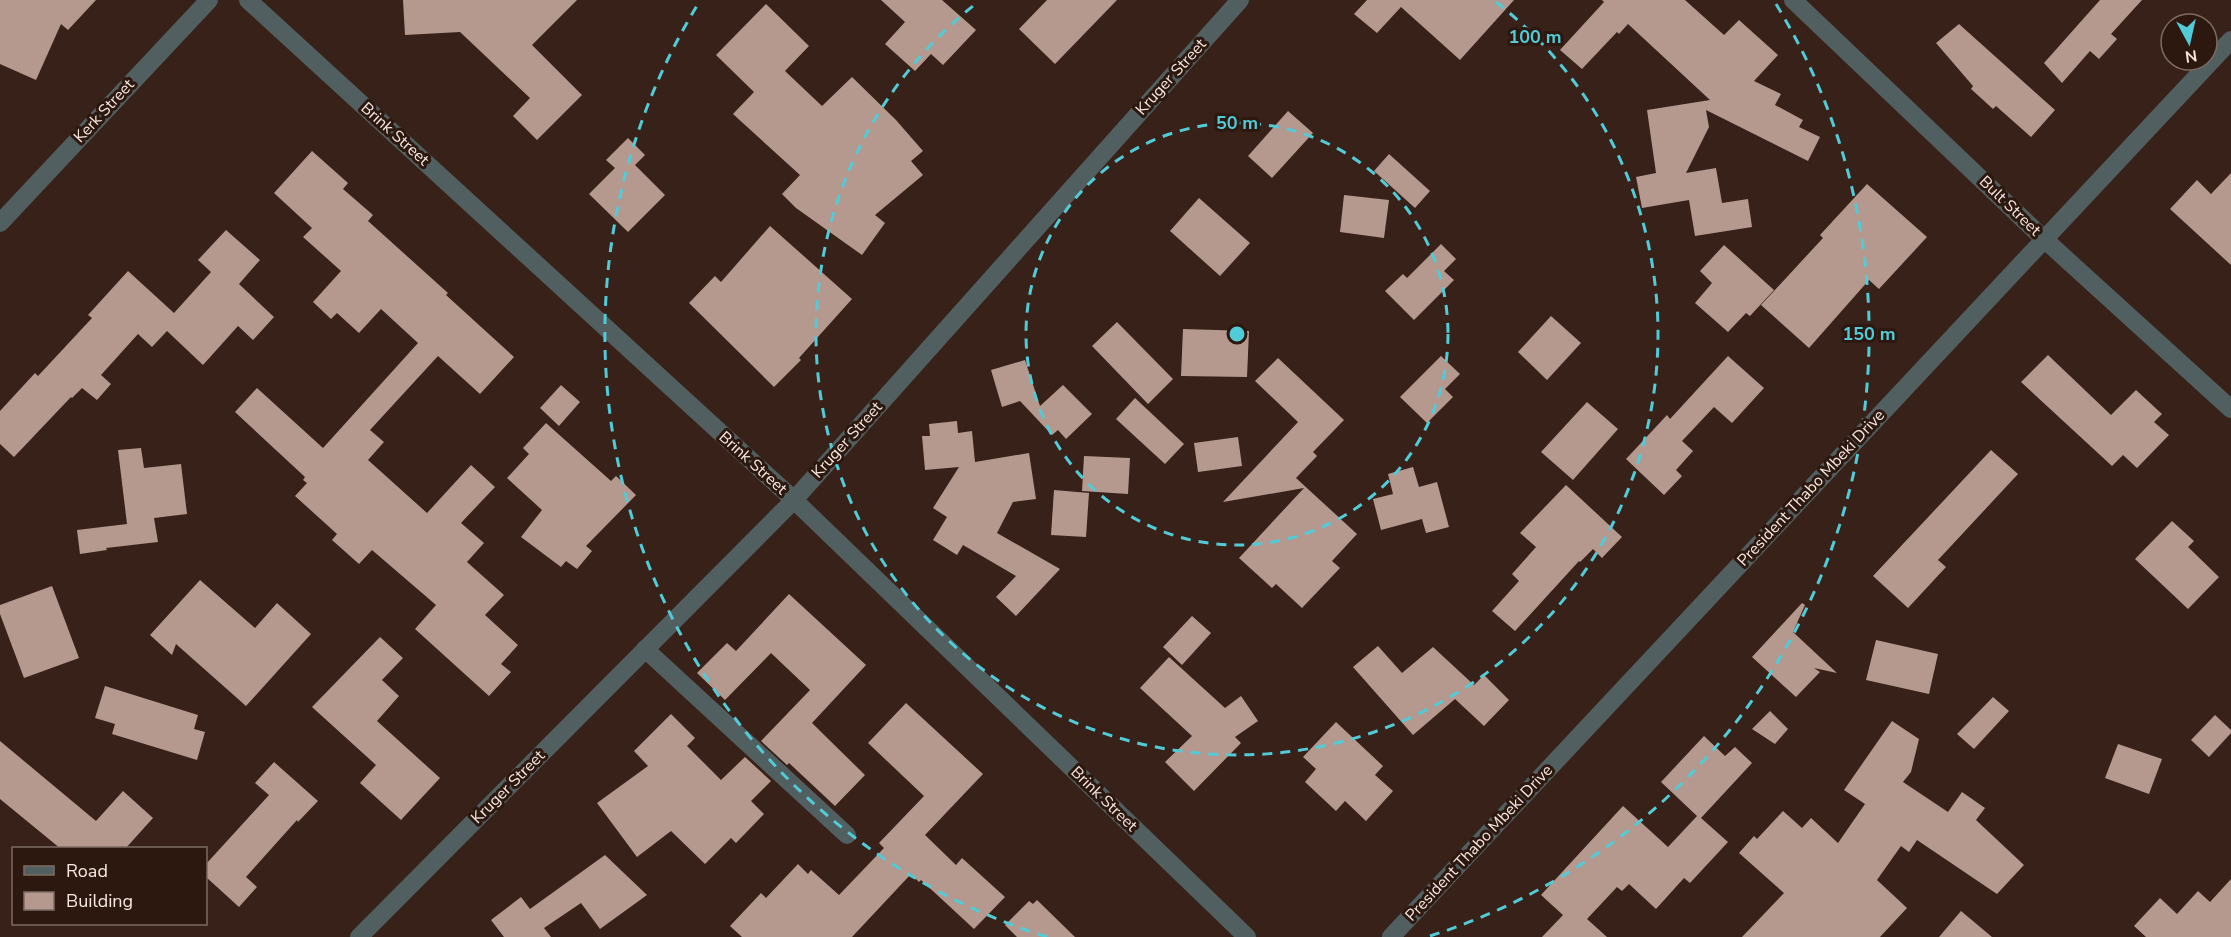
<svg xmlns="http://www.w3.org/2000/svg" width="2231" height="937" viewBox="0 0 2231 937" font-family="'Nunito Sans',sans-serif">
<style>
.building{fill:#b5998e}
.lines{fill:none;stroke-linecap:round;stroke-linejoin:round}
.minor{stroke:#525f61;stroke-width:18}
.ring{fill:none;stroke:#52cbd9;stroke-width:3;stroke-dasharray:10 8}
.labels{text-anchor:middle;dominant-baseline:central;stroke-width:6;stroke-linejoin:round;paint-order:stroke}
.street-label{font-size:16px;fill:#f6e7e1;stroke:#2c180f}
.centre{fill:#52cbd9;stroke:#2c180f;stroke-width:3}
.ring-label{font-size:18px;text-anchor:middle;font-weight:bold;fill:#52cbd9;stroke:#2c180f;stroke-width:6;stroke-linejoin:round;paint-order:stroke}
</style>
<rect width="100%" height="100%" fill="#372118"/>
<g class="building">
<polygon points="0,0 96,0 68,30 61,24 36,80 0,64"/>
<polygon points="403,0 577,0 532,45 582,95 537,140 513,116 530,98 460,32 405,35"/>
<polygon points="881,0 942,0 976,30 943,65 931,54 915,71 885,44 905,22"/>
<polygon points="1047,0 1117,0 1055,64 1019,29"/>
<polygon points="1367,0 1514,0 1460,60 1401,7 1377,33 1354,14"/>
<polygon points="1602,0 1685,0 1724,35 1739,20 1778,55 1754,81 1781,94 1775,105 1803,120 1799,127 1820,137 1808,161 1706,110 1709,127 1686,173 1716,168 1722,203 1748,199 1752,227 1695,236 1689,200 1642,208 1636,177 1656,173 1647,110 1710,100 1628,24 1619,34 1617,32 1582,69 1560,50 1604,2"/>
<polygon points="2100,0 2142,0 2111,34 2117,39 2099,59 2090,51 2062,83 2044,63"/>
<polygon points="766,4 809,46 785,71 822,106 852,77 896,120 923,151 911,161 923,175 875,215 885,223 862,255 796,208 782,194 800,175 733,114 754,92 716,55"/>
<polygon points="1959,24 2055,110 2031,137 1996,106 1993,109 1971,89 1973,86 1936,43"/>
<polygon points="1288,111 1313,133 1272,178 1248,156"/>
<polygon points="628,138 645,155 635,165 665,195 628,232 589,194 615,168 606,160"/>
<polygon points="312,151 348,183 343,189 373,215 368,221 448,293 446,295 514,357 480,394 438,356 370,430 384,442 368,460 427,513 471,465 495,487 461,523 484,543 467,562 504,595 485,615 518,645 501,664 511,672 489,696 415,629 436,605 372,550 359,564 332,540 337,534 295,496 307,483 303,480 305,477 235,412 257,388 323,448 418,343 381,309 359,333 337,313 331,319 313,302 341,271 303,237 312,228 274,193"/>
<polygon points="1389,154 1430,191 1415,208 1374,171"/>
<polygon points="2231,173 2231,265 2170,209 2197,180 2211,194"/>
<polygon points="1867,184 1927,237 1879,289 1869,280 1809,348 1761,305 1823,238 1820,235"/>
<polygon points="1344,195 1389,200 1384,238 1340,232"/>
<polygon points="1199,198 1250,243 1220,276 1170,231"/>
<polygon points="770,226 852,299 799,358 801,360 774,387 689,303 715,276 721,282"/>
<polygon points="226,230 260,260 239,284 274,317 253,340 238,326 203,365 167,331 152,347 138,334 101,375 111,384 97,400 82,388 72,398 71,397 14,457 0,444 0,411 35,373 38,376 92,318 88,315 128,271 174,313 211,272 198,260"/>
<polygon points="1441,244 1456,259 1444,271 1454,280 1414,320 1385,291 1403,274 1407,278"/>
<polygon points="1724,245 1774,290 1750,316 1746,313 1728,332 1695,303 1712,283 1700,271"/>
<polygon points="1551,316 1581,343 1547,380 1518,352"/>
<polygon points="1117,322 1173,379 1148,404 1092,346"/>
<polygon points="1183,329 1249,331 1247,377 1181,376"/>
<polygon points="2048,355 2111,415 2136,390 2162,414 2154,422 2169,435 2137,468 2123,455 2112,466 2021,382"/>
<polygon points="1441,356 1460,374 1445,389 1453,397 1427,423 1400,397"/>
<polygon points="1728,356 1764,388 1732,423 1714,407 1682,441 1693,451 1676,470 1682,476 1664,495 1626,459 1667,415 1670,419"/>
<polygon points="1278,358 1344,420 1313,452 1317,456 1296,478 1357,534 1332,561 1340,568 1302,608 1276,584 1272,588 1239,558 1304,488 1223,502 1298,422 1255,381"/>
<polygon points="1025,360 1040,406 1063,385 1092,414 1066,439 1058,430 1052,435 1020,401 1002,407 991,370"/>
<polygon points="561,385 580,402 559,426 540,408"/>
<polygon points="1135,398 1184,444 1165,464 1116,419"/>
<polygon points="1587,402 1618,429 1573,480 1541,452"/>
<polygon points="957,421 958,433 972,431 975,462 1029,453 1036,499 1013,502 997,533 1060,569 1016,616 996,597 1016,576 963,545 957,555 933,540 947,517 933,508 959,467 925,470 922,436 930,436 929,424"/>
<polygon points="546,423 611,481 616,476 636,495 586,546 592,551 577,569 566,561 561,567 521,537 542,510 507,478 529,454 523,448"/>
<polygon points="1238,437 1242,466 1198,472 1194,443"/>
<polygon points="141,448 144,468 181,464 187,514 154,518 158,542 106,548 107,550 80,554 77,530 127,524 118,450"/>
<polygon points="1991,450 2018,474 1938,560 1946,567 1908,608 1873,576"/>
<polygon points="1084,456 1130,458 1128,494 1082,491"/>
<polygon points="1413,467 1419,487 1437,482 1449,527 1426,533 1422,519 1381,530 1373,499 1393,494 1388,474"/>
<polygon points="1566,485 1622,537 1602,558 1593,549 1580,562 1579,561 1515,631 1492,611 1519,581 1512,574 1536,547 1520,533"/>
<polygon points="1054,490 1089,493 1086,537 1051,535"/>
<polygon points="2172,521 2194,541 2188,547 2219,577 2188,609 2135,559"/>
<polygon points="200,580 255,628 277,603 311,634 246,706 176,644 172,655 150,635"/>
<polygon points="52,586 79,658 24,678 0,614 0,605"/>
<polygon points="789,594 866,665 812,723 865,775 835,806 789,763 787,765 761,741 810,690 771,653 725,700 697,673 727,643 736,651"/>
<polygon points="1802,603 1805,605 1793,632 1837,673 1814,668 1820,672 1796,697 1752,657"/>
<polygon points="1192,616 1211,633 1182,665 1163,647"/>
<polygon points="380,637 403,658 382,680 399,696 377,721 440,778 401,820 360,783 376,765 312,707"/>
<polygon points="1876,640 1938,654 1929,694 1866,680"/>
<polygon points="1378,646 1402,673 1433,647 1474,685 1484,675 1509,700 1484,726 1455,699 1413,735 1353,667"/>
<polygon points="1169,657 1225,708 1241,696 1258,721 1235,737 1241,743 1194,791 1165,762 1192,736 1140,688"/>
<polygon points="105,686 198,715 194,729 205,732 197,760 112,734 115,724 95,718"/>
<polygon points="1993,697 2009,711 1974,749 1957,734"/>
<polygon points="906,703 983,774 925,835 956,865 962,858 1005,897 974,929 921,880 919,882 911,874 852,937 742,937 730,926 761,893 766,898 798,864 808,874 811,870 839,895 884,848 879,843 924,796 868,743"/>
<polygon points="1770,711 1788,729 1775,744 1752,729"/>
<polygon points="671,714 695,738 687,746 721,780 745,757 771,781 751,801 764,814 736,843 731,838 705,864 671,831 637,857 597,803 648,766 634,751"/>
<polygon points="2215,715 2231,730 2231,733 2209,757 2191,740"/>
<polygon points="1892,721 1919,739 1911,772 1903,782 1948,812 1962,792 1985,808 1976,820 2024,865 1997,894 1917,840 1909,852 1901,846 1877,880 1907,908 1880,937 1742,937 1784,893 1739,853 1754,836 1757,839 1783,811 1802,828 1811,818 1838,843 1865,804 1844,790"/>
<polygon points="1336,722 1383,766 1375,775 1393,791 1366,821 1345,801 1336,811 1305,782 1316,769 1303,757"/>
<polygon points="1704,736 1725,756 1735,747 1752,763 1701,818 1728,842 1690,883 1684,878 1656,909 1629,884 1622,891 1617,887 1587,919 1607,937 1542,937 1563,915 1541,895 1623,806 1668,847 1697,816 1661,782"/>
<polygon points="0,741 96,821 123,791 153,818 125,849 61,849 0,799"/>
<polygon points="2118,744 2162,759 2149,794 2105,778"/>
<polygon points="274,762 318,801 298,822 297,820 246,877 257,887 239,907 206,877 206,864 269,795 255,783"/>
<polygon points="605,855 647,895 600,929 581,903 544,928 551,937 504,937 491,920 521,897 530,909"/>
<polygon points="2231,879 2231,937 2146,937 2134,926 2160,898 2177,914 2198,891 2210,902"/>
<polygon points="1037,900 1075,937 1017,937 1005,925 1029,901 1033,904"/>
<polygon points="1961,911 1992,937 1939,937"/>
</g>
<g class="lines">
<g class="minor">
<polyline points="248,0 794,500 1247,937"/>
<polyline points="1793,0 2044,239 2231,409"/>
<polyline points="0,223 209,0"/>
<polyline points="645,649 847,835"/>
<polyline points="359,937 794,500 1240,0"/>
<polyline points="1391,937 2231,40"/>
</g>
</g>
<g class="ring">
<circle cx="1237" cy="334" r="211"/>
<path d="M1496 2A421 421 0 1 1 978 2"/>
<path d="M1047 937A632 632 0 0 1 698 4M1776 4A632 632 0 0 1 1427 937"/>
</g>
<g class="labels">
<g class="street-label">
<text transform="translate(1171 77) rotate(-48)">Kruger Street</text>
<text transform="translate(104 111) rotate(-47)">Kerk Street</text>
<text transform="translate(395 134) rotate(42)">Brink Street</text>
<text transform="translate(2010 206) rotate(44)">Bult Street</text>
<text transform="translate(847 440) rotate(-48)">Kruger Street</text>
<text transform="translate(753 463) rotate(42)">Brink Street</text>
<text transform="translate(1811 488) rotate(-47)">President Thabo Mbeki Drive</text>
<text transform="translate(508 787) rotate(-45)">Kruger Street</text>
<text transform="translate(1104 799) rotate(44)">Brink Street</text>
<text transform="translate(1479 843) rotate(-47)">President Thabo Mbeki Drive</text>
</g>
</g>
<circle cx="1237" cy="334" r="9" class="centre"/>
<g class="ring-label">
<text x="1535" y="43">100 m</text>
<text x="1237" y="129">50 m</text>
<text x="1869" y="340">150 m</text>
</g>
<rect x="12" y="847" width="195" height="78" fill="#2c180f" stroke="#7d6b63" stroke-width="1.5"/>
<rect x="24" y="866" width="30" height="9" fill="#525f61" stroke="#7d6b63" stroke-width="1.5"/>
<text x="66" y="877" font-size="18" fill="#f6e7e1">Road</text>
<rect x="24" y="892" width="30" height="18" fill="#b5998e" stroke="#7d6b63" stroke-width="1.5"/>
<text x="66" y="907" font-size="18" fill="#f6e7e1">Building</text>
<g transform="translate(2189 42) rotate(172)"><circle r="28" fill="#2c180f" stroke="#7d6b63" stroke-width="1.5"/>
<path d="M0-4.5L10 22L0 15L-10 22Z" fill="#52cbd9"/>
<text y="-9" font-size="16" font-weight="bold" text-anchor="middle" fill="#f6e7e1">N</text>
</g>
</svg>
